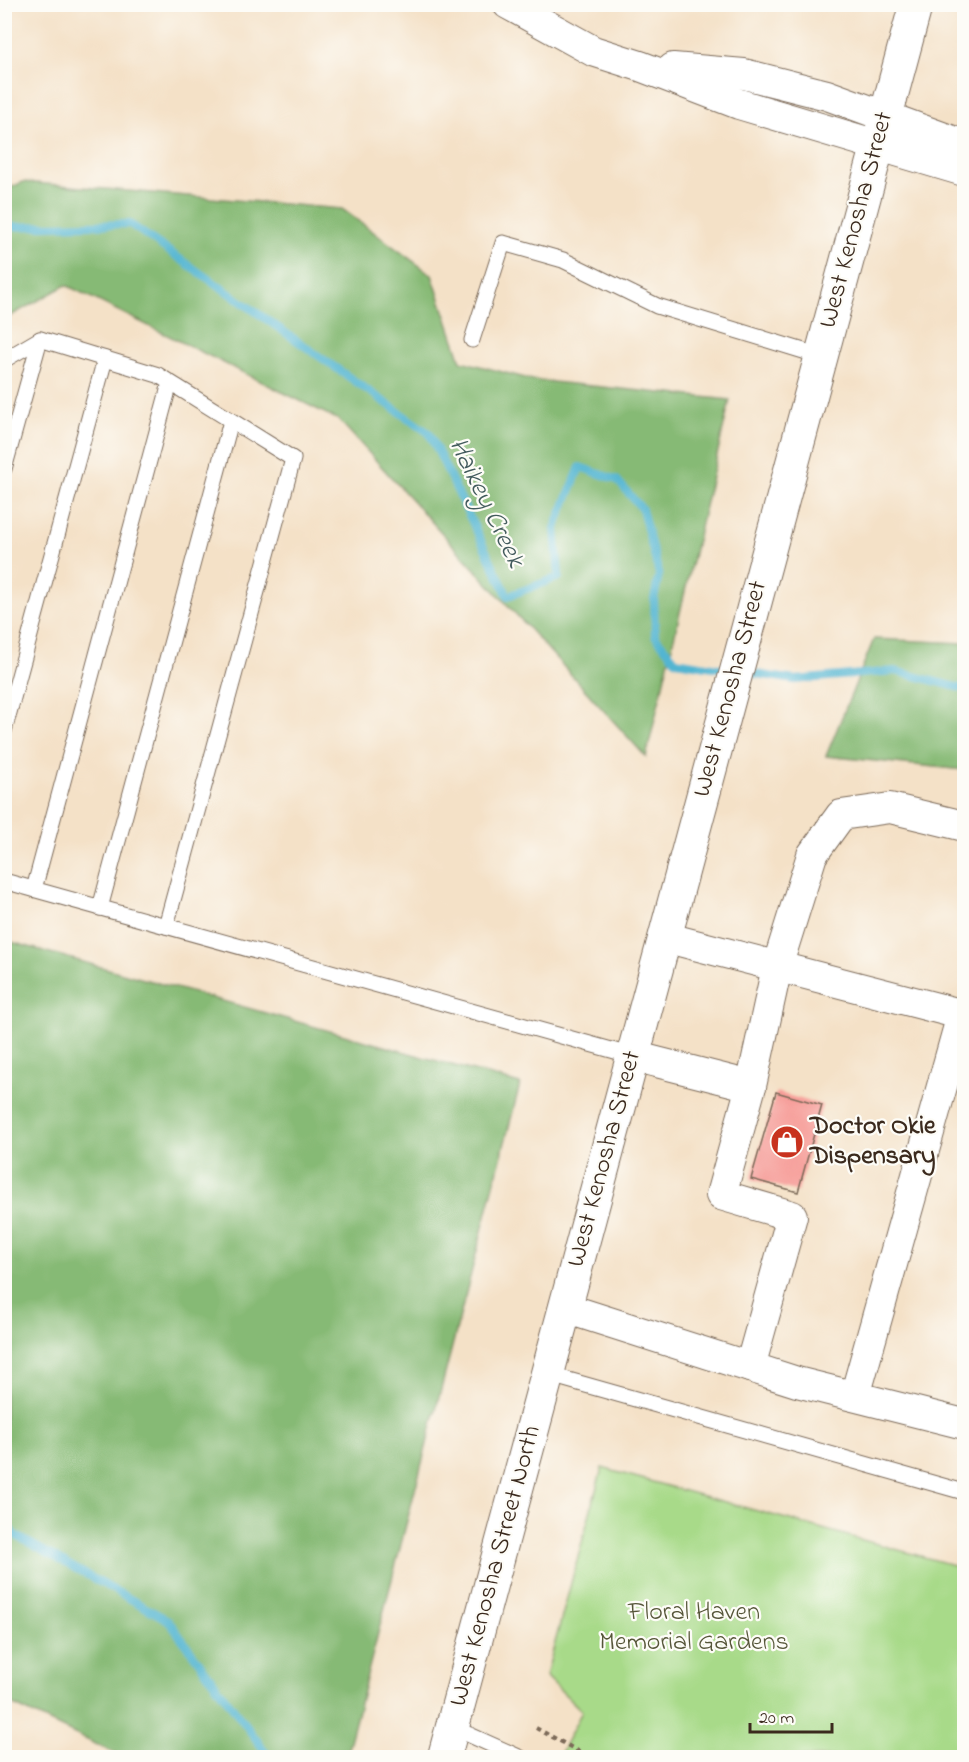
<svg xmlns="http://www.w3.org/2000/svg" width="969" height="1762" viewBox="0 0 969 1762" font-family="'Indie Flower',sans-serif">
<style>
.green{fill:#a8da89;stroke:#728254;stroke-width:1.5}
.forest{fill:#86ba75;stroke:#60724a;stroke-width:1.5}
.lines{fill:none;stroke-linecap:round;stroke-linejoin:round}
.stream{stroke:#52b5d1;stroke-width:8}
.building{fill:#f69c98}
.lane-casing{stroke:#7c6a59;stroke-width:17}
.street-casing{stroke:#7c6a59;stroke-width:32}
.primary-casing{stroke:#7c6a59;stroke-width:35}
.path{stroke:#7c6a59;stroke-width:4;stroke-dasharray:4.5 4.5;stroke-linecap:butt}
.lane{stroke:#fff;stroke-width:15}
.street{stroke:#fff;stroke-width:30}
.primary{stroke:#fff;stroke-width:33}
.labels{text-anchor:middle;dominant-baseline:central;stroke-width:4.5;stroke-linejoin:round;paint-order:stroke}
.street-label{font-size:26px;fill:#3b2a1e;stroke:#fdfcf7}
.poi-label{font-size:26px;font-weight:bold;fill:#3b2a1e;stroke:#fdfcf7;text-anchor:start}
.park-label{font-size:26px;fill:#565639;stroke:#fdfcf7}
.water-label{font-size:27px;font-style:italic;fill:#435b5d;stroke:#fdfcf7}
</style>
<rect width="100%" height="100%" fill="#fdfcf7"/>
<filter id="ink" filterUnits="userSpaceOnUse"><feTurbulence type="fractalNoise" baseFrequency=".0167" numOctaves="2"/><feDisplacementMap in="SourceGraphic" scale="12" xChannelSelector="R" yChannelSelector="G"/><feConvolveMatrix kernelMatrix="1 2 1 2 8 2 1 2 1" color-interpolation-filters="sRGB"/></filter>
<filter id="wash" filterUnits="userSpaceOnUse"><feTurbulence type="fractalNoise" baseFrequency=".008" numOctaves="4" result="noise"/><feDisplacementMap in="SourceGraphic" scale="24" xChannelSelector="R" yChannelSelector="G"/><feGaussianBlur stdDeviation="1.35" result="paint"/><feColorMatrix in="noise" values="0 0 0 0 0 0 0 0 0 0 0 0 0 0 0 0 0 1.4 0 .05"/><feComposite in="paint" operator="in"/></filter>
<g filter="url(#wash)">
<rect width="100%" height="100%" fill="#f4e1c7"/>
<polygon class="green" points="602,1468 964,1568 964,1757 559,1757 582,1711 546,1676"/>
<g class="forest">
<polygon points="23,182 342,209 432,275 461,361 533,380 730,400 646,757 339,420 66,285 5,319 5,190"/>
<polygon points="874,639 964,643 964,770 826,756"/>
<polygon points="4,940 520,1084 346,1757 123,1757 5,1701"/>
</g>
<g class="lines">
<g class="stream">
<polyline points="4,227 130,224 429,433 508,596 559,577 555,528 580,467 617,480 642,509 659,574 654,599 655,636 676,661 731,670"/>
<polyline points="743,672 795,680 895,671 964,689"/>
<polyline points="4,1518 13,1534 168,1620 270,1758"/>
</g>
</g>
<g id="blocks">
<polygon class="building" points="776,1092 822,1105 798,1192 751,1179"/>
</g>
</g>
<g filter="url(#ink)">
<use href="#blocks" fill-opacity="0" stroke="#7c6a59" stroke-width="1.5"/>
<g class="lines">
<defs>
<g id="lane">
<polyline points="472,340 503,243 563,260 657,306 820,356"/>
<polyline points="4,360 40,339 158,375 293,459 166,926"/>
<polyline points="4,469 40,339"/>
<polyline points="4,731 105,359"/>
<polyline points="4,881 633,1056"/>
<polyline points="34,889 170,383"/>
<polyline points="100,908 231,421"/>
<polyline points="547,1374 964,1492"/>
<polyline points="452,1727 521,1758"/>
</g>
<g id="street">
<polyline points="508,4 593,51 640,66 739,104 964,171"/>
<polyline points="673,68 744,74 827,95 964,145"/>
<polyline points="664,937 964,1015"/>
<polyline points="633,1056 751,1086"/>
<polyline points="565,1308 797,1382 964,1424"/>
<polyline points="750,1367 792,1216 721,1195 751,1086 777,967 812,855 841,815 890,808 964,826"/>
<polyline points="855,1396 962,1015"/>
</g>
<polyline id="primary" points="444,1758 916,4"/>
</defs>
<use href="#lane" class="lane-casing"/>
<use href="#street" class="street-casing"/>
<use href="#primary" class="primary-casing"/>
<polyline class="path" points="536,1728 591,1758"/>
<use href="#lane" class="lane"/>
<use href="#street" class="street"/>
<use href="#primary" class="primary"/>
</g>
</g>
<defs>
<symbol id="shop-disc" viewBox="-11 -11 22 22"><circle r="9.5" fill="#c8321e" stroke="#fdfcf7"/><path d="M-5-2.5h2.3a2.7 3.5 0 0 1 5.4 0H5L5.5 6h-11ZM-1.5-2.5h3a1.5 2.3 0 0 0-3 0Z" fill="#fff"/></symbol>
</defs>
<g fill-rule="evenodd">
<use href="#shop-disc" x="768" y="1123" width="38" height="38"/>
</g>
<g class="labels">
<g class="street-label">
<text transform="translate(857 220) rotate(-75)">West Kenosha Street</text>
<text transform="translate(731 689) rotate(-75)">West Kenosha Street</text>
<text transform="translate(605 1159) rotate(-75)">West Kenosha Street</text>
<text transform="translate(496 1566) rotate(-75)">West Kenosha Street North</text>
</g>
<g class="poi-label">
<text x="810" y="1127">Doctor Okie<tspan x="810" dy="30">Dispensary</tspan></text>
</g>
<g class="park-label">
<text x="694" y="1613">Floral Haven<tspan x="694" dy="30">Memorial Gardens</tspan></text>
</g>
<g class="water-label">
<text transform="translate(486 503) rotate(64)">Haikey Creek</text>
</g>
</g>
<rect width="969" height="1762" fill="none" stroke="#fdfcf7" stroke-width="24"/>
<path d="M750 1723v9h82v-9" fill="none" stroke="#3b2a1e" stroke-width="3"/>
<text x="759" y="1723" font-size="18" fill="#3b2a1e" stroke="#fdfcf7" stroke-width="4.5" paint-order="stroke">20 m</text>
</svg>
